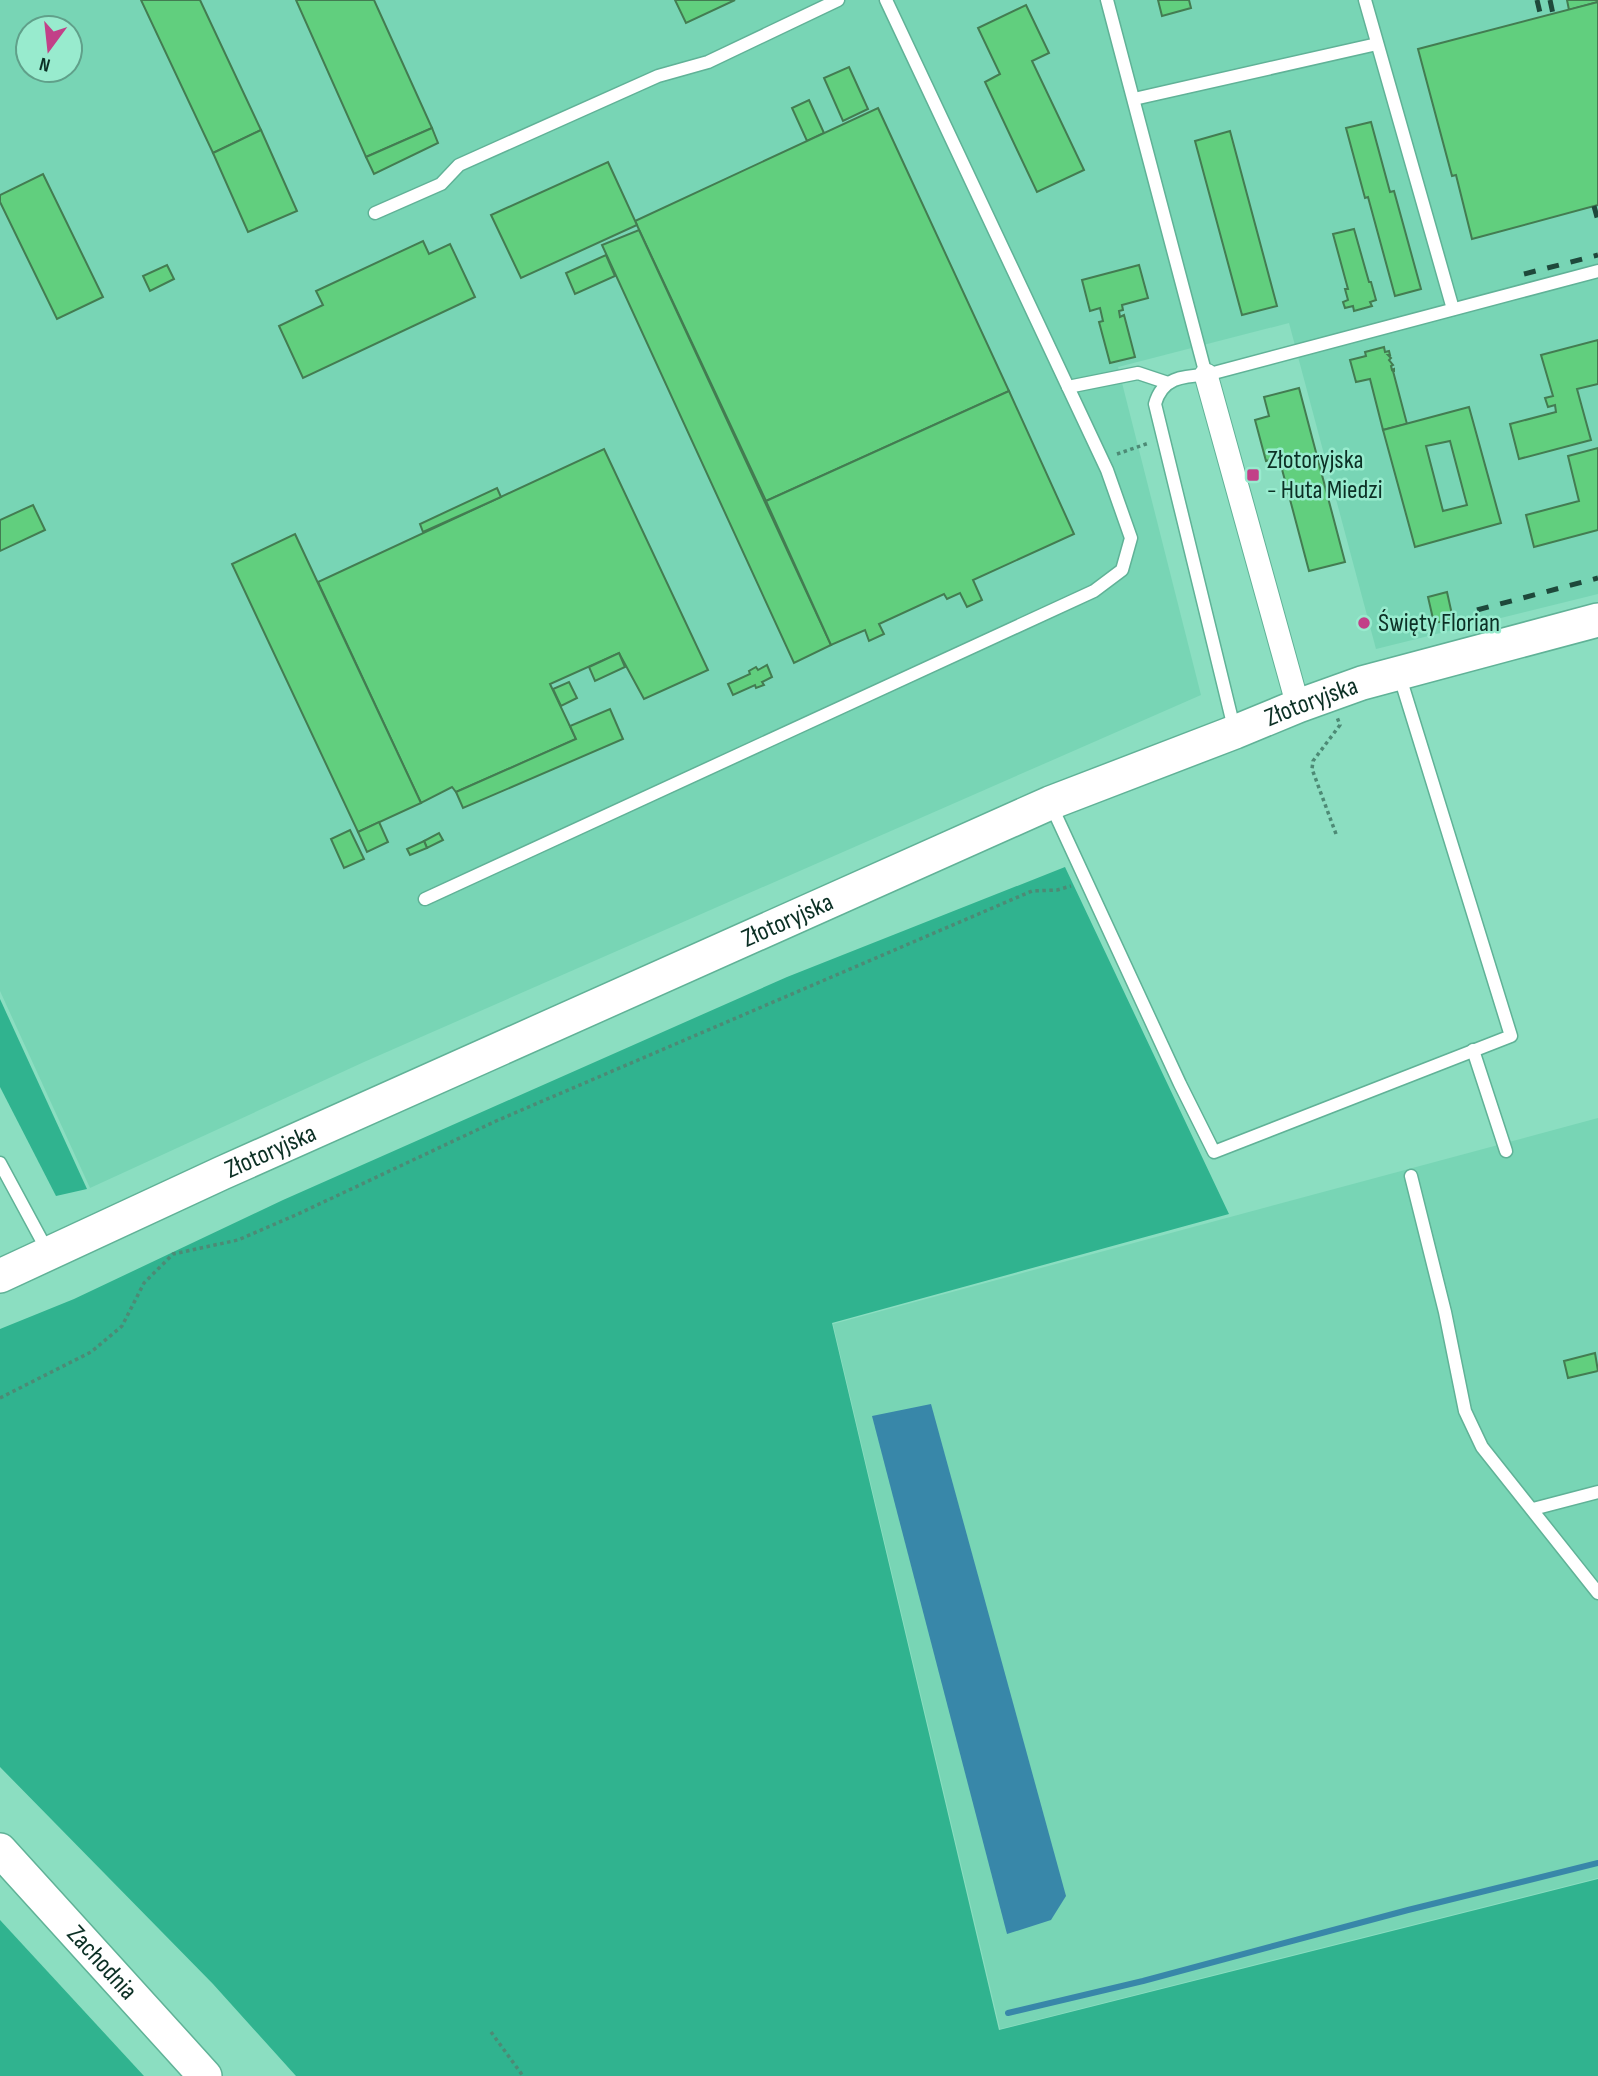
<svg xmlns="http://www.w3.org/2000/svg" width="1598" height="2076" viewBox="0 0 1598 2076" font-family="'Sofia Sans Condensed',sans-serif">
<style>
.built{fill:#78d5b5;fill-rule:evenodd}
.forest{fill:#30b38f}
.water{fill:#3887a9}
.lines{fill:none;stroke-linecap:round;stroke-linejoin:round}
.stream{stroke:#3887a9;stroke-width:6}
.building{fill:#61cf7e;stroke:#437c51;stroke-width:2;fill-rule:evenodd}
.lane-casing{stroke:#60b297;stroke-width:15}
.street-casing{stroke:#60b297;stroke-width:25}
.secondary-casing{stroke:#60b297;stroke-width:36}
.path{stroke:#4d8a75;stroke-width:3.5;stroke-dasharray:3.5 3.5;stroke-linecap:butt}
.lane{stroke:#fff;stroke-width:12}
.street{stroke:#fff;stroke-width:23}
.secondary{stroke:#fff;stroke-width:33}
.rail{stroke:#1e493b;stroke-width:5;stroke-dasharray:12 12;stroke-linecap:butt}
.poi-dot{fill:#c24088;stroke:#98ebce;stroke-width:2.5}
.labels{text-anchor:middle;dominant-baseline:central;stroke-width:5;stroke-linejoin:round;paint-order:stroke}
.poi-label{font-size:26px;fill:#0c3025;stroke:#98ebce;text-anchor:start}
.street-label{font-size:26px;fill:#0c3025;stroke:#98ebce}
</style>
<rect width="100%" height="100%" fill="#8bdec1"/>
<g class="built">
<path d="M0,0H1598V594L1376,649L1289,323L1118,367L1201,695L364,1062L90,1188L0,991ZM28,28H70V70H28Z"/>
<polygon points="1598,1118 1598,1878 1000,2029 833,1324"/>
</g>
<g class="forest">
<polygon points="1065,867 1229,1214 832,1323 999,2030 1598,1879 1598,2076 296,2076 213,1984 0,1767 0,1329 74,1299 283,1200 787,977"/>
<polygon points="0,999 87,1189 56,1196 0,1087"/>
<polygon points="0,1920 144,2076 0,2076"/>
</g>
<polygon class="water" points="931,1404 1066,1896 1051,1920 1007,1934 872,1416"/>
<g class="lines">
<polyline class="stream" points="1008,2013 1143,1981 1408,1910 1598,1863"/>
</g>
<g class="building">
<polygon points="141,0 200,0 261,130 213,153"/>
<polygon points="296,0 374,0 432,128 366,157"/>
<polygon points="675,0 735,0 686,23"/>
<polygon points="1158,0 1189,0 1191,8 1162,16"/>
<polygon points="1567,0 1598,0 1598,2 1569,10"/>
<polygon points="1598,2 1598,205 1472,239 1456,175 1452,176 1418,49"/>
<polygon points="1026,5 1049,53 1032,61 1084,170 1037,192 985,82 1000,74 978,28"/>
<polygon points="849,67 868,109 843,121 824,78"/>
<polygon points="809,100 824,133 807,141 792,108"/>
<polygon points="878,108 1009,391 766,501 635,221"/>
<polygon points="1371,122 1390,192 1394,191 1421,289 1395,296 1368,197 1365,198 1346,128"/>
<polygon points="432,128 438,143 374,174 366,157"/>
<polygon points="261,130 297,211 248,232 213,153"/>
<polygon points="1230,131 1277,306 1242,315 1195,141"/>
<polygon points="608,162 637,225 521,278 491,215"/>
<polygon points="43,174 103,297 57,319 0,202 0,195"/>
<polygon points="1354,229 1369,282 1371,282 1376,300 1370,302 1372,306 1354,311 1353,306 1345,308 1343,302 1348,300 1345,289 1348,289 1333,234"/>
<polygon points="639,230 831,645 794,663 602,245"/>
<polygon points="423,241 429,254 450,244 475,297 303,378 279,326 323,305 316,291"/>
<polygon points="606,255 615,276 575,294 566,273"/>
<polygon points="167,265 174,279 150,291 143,276"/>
<polygon points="1139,265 1148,298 1122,305 1123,310 1119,311 1120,317 1124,315 1135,357 1110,363 1099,322 1103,321 1100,308 1090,311 1082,280"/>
<polygon points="1598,340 1598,384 1577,389 1591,440 1519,459 1510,424 1556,412 1555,405 1548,407 1545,398 1553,396 1541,355"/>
<polygon points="1384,347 1385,352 1389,351 1390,355 1388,355 1391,358 1389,360 1393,365 1391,366 1392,370 1394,369 1394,371 1393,371 1407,424 1383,430 1370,379 1356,382 1350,360 1366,356 1365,352"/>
<polygon points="1299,388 1345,562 1309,571 1279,458 1266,461 1255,420 1269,416 1264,397"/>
<polygon points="1009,391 1074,534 973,580 982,600 967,607 960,593 947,599 944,594 879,624 884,634 869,641 865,630 831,645 766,501"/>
<path d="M1469,407L1501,523L1415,547L1383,430ZM1450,441L1467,505L1443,511L1426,446Z"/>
<polygon points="1598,448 1598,530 1534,547 1526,515 1579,501 1568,456"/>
<polygon points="604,449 708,670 644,699 619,653 550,684 576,739 456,792 452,787 421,803 318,582"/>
<polygon points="497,488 501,497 423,532 420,524"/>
<polygon points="33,505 45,530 0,551 0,520"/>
<polygon points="295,534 421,803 358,832 232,564"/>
<polygon points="1447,592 1453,619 1434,623 1428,597"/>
<polygon points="619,653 625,667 595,681 589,667"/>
<polygon points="767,665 772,677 762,682 764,685 756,688 755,685 733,695 728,684 750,674 749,671 756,667 758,670"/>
<polygon points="569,682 577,698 561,706 553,689"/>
<polygon points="610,709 623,739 463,808 456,792 576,739 570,726"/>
<polygon points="379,822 388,842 367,852 358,832"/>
<polygon points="350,830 364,859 344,868 331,839"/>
<polygon points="439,833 443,840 427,848 424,841"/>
<polygon points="424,841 427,848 410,855 407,849"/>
<polygon points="1595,1353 1598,1371 1568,1378 1564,1361"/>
</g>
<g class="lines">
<defs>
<g id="lane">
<polyline points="1107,0 1206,375"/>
<polyline points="1365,0 1453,309"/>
<polyline points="1134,99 1377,44"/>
<polyline points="375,213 441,184 459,165 658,76 708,62 838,0"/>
<polyline points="1068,387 1138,373 1168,383"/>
<path d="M1235,732L1155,404C1162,378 1182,376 1206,375L1598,271"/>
<polyline points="1051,805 1180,1084 1214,1152 1511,1036 1399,674"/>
<polyline points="425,899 1094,591 1122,570 1131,538 1107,470 886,0"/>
<polyline points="1473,1050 1506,1151"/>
<polyline points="0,1163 48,1252"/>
<polyline points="1411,1176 1445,1312 1465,1411 1482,1447 1598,1593"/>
<polyline points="1533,1509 1598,1492"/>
</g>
<polyline id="street" points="1206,375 1298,706"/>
<g id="secondary">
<path id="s1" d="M0,1276L222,1173L1050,803L1235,732L1298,706L1362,683L1598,620"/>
<path id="s2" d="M0,1850L205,2076"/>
</g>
</defs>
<use href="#lane" class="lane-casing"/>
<use href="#street" class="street-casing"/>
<use href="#secondary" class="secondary-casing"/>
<g class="path">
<polyline points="1117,454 1149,443"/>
<polyline points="1336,834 1312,769 1313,761 1340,725 1337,717"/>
<polyline points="0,1398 91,1352 122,1326 144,1283 173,1254 238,1240 298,1214 496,1121 1032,891 1057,890 1071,886"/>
<polyline points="491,2032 523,2076"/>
</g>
<use href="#lane" class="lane"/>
<use href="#street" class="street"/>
<use href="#secondary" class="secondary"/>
<g class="rail">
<polyline points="1537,0 1541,17"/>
<polyline points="1550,0 1553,14"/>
<polyline points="1594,206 1598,221"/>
<polyline points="1524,274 1598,255"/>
<polyline points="1477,610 1598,578"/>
</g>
</g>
<g class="poi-dot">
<rect x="1246" y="468" width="14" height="14" rx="3.5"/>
<circle cx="1364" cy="623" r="7"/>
</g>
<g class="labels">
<g class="poi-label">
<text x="1267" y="460">Złotoryjska<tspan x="1267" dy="30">- Huta Miedzi</tspan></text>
<text x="1378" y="623">Święty Florian</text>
</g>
<g class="street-label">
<text stroke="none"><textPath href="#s1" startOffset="1432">Złotoryjska</textPath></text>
<text stroke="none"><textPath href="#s1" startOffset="864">Złotoryjska</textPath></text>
<text stroke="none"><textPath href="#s1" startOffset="298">Złotoryjska</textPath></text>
<text stroke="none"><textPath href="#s2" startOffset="152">Zachodnia</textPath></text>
</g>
</g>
<g transform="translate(49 49) rotate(195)"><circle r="33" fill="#98ebce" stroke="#60a08a" stroke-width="2"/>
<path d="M0-5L12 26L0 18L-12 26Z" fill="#c24088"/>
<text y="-10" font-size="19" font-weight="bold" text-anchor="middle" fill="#0c3025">N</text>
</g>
</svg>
